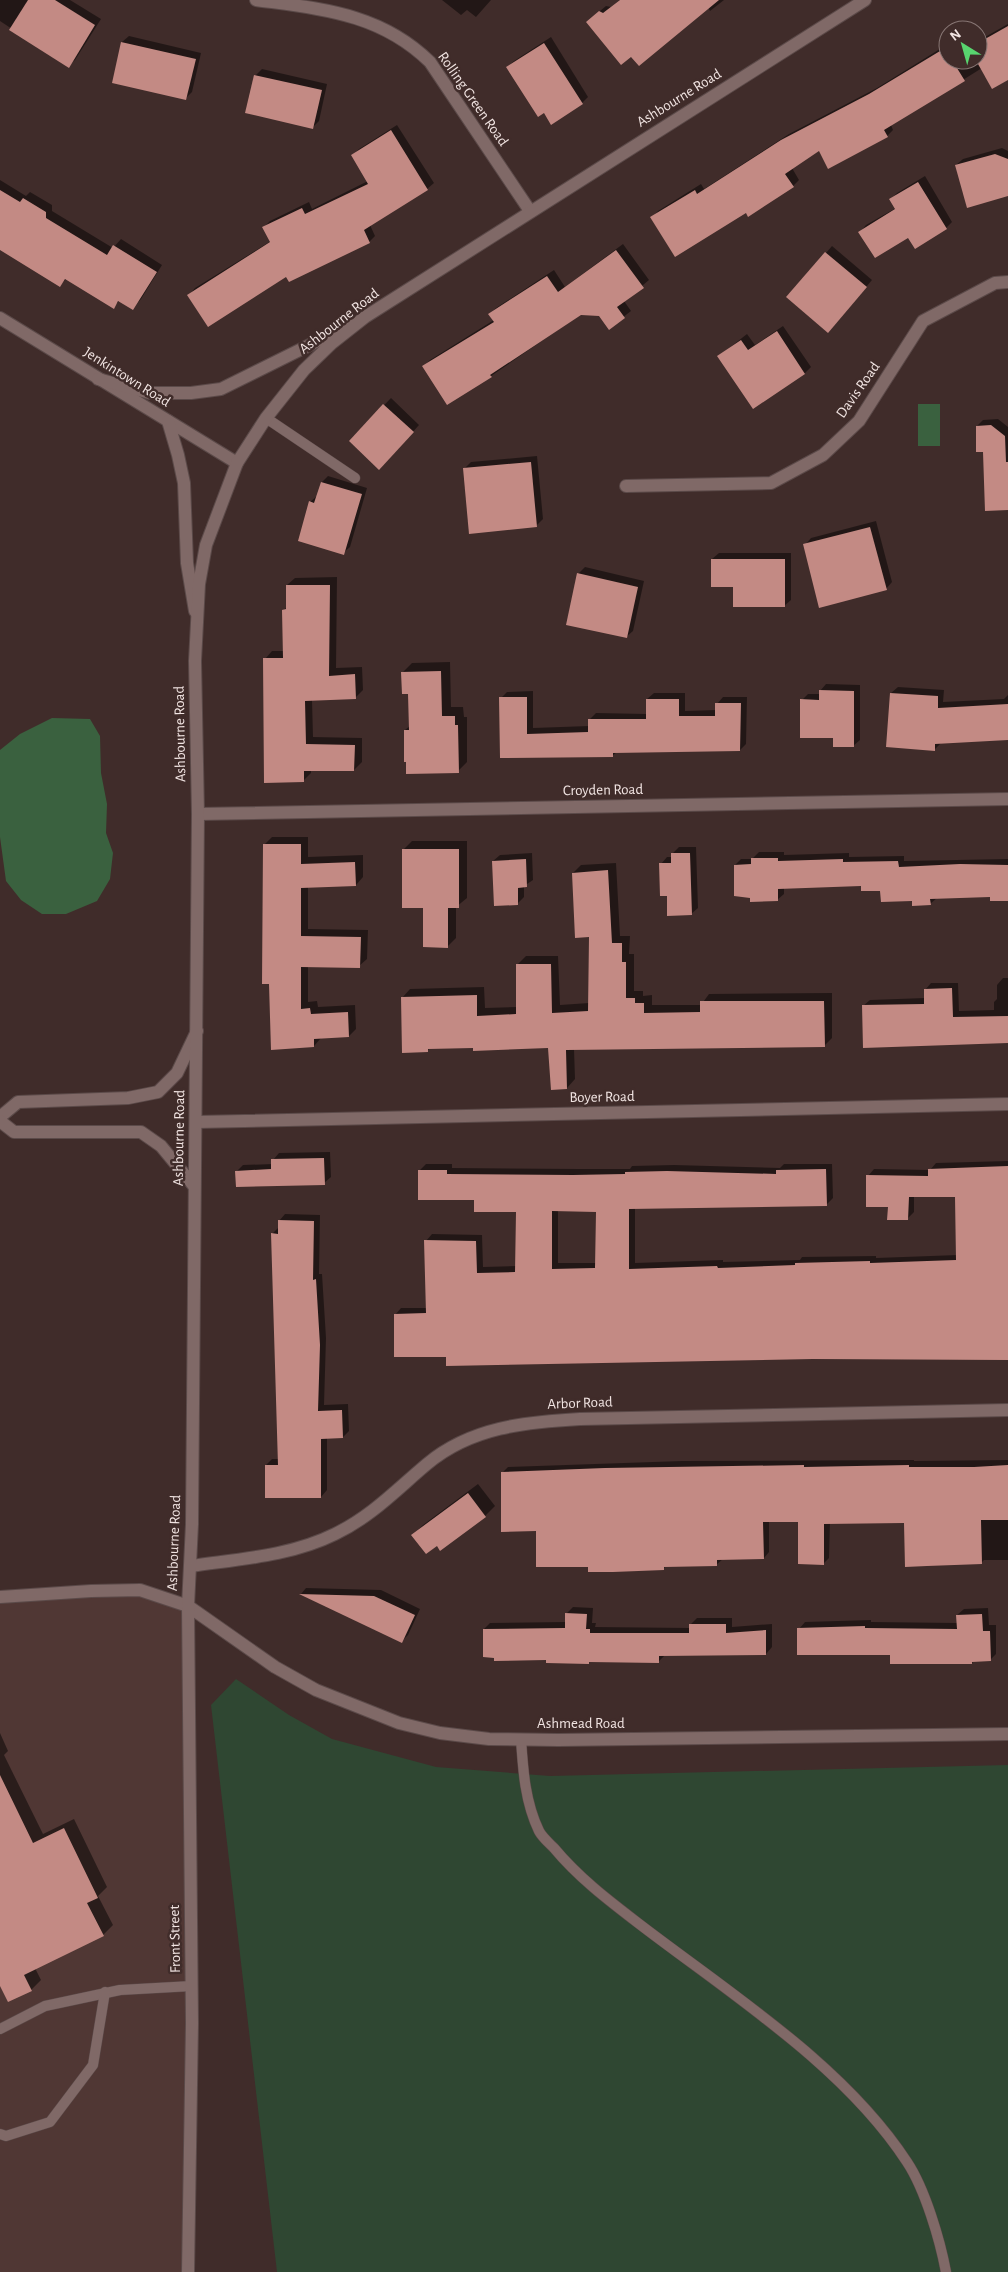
<svg xmlns="http://www.w3.org/2000/svg" width="1008" height="2272" viewBox="0 0 1008 2272" font-family="'Alegreya Sans',sans-serif">
<style>
.built{fill:#503734}
.green{fill:#2f4732}
.water{fill:#3a613f}
.shadow{fill:#0007;fill-rule:evenodd}
.building{fill:#c38a84;fill-rule:evenodd}
.lines{fill:none;stroke-linecap:round;stroke-linejoin:round}
.service-casing{stroke:#5b4a49;stroke-width:11}
.minor-casing{stroke:#5b4a49;stroke-width:14}
.tertiary-casing{stroke:#5b4a49;stroke-width:14}
.service{stroke:#806967;stroke-width:10}
.minor{stroke:#806967;stroke-width:12}
.tertiary{stroke:#806967;stroke-width:12}
.labels{text-anchor:middle;dominant-baseline:central;stroke-width:5;stroke-linejoin:round;paint-order:stroke}
.street-label{font-size:15px;fill:#f1e4e2;stroke:#402c2a}
</style>
<rect width="100%" height="100%" fill="#402c2a"/>
<polygon class="built" points="140,1590 188,1606 188,2272 0,2272 0,1597"/>
<polygon class="green" points="236,1679 289,1715 332,1739 436,1767 550,1776 1008,1765 1008,2272 277,2272 211,1705"/>
<g class="water">
<rect x="918" y="404" width="22" height="42"/>
<polygon points="52,718 90,719 100,736 101,773 107,804 106,833 113,853 110,879 97,901 66,914 42,914 21,900 6,881 0,837 0,750 20,734"/>
</g>
<g class="shadow">
<polygon points="0,0 70,0 101,19 75,60 68,66 0,21"/>
<polygon points="442,0 491,0 476,17 467,10 461,15"/>
<polygon points="620,0 724,0 710,11 708,7 594,16 606,6 611,7"/>
<polygon points="1008,24 1008,79 982,68 891,125 893,130 887,136 820,150 792,168 799,180 793,186 747,212 652,218 658,211 701,184 704,189 789,134 877,88 948,44 948,60 978,60 978,41"/>
<polygon points="129,36 201,53 192,92 185,99 113,82 122,42"/>
<polygon points="551,37 588,97 582,103 544,111 507,67 514,61"/>
<polygon points="262,69 327,84 319,121 313,127 255,76"/>
<polygon points="397,125 434,183 427,189 370,225 375,236 369,242 287,275 189,295 195,288 271,241 264,227 270,221 309,202 312,209 368,181 352,156 359,149"/>
<polygon points="1002,148 1008,151 1008,195 956,165 963,159"/>
<polygon points="925,176 952,222 946,228 909,236 860,232 866,225 896,208 891,199 897,193"/>
<polygon points="0,180 26,196 30,192 52,205 52,211 113,248 121,239 162,265 141,299 135,306 120,300 113,307 67,278 60,285 0,248"/>
<polygon points="623,244 649,280 624,301 631,311 609,328 599,314 581,314 491,376 424,366 430,360 494,320 490,314 496,308 554,270 565,287"/>
<polygon points="832,246 872,280 834,325 826,253"/>
<polygon points="783,326 811,367 805,373 719,356 747,334 755,345"/>
<polygon points="391,398 419,425 386,462 350,441"/>
<polygon points="998,419 1008,427 1008,509 977,426 983,420"/>
<polygon points="537,456 543,519 536,526 464,469 471,462"/>
<polygon points="328,476 367,488 350,547 343,553 310,502 317,496 322,482"/>
<polygon points="876,521 892,582 886,589 805,545 811,538"/>
<polygon points="719,553 791,553 791,600 784,606 734,586 712,559"/>
<polygon points="585,567 644,581 633,631 626,637 578,574"/>
<polygon points="337,577 336,668 362,667 363,690 355,698 312,700 313,737 362,738 362,762 354,770 311,769 311,773 303,781 265,659 272,651 284,651 283,611 287,607 287,585 295,578"/>
<polygon points="450,662 451,707 463,707 464,717 467,717 467,762 458,771 405,730 410,726 410,693 403,672 412,663"/>
<polygon points="826,684 860,685 860,740 853,746 834,737 802,700 808,694 820,694 820,691"/>
<polygon points="898,687 944,690 943,702 1004,699 1008,695 1008,738 941,743 934,750 891,693"/>
<polygon points="533,691 533,728 589,726 589,720 596,713 647,714 647,699 654,693 685,693 685,711 716,710 717,704 723,697 747,697 746,744 740,750 617,752 612,756 501,757 501,698 507,692"/>
<polygon points="272,837 308,837 308,857 363,855 363,877 356,885 308,886 308,929 368,930 367,959 359,966 308,966 308,1002 317,1001 318,1007 355,1005 356,1029 349,1036 321,1038 314,1046 273,1048 264,845"/>
<polygon points="412,841 467,841 467,898 456,907 456,938 448,946 424,907 403,850"/>
<polygon points="679,847 696,847 698,908 691,914 668,895 661,864 667,857 672,857 672,854"/>
<polygon points="759,852 784,852 784,855 849,853 849,857 904,856 904,861 1008,859 1008,900 992,896 937,898 930,904 862,885 784,888 784,894 777,900 735,865 741,859 752,859"/>
<polygon points="532,853 533,880 524,886 524,897 518,903 493,861 500,855"/>
<polygon points="616,863 620,936 630,936 629,954 634,954 634,991 643,991 643,996 652,995 652,1005 701,1005 709,994 832,993 832,1038 824,1046 574,1049 575,1079 567,1088 550,1046 431,1047 428,1050 402,998 410,989 484,987 485,1008 517,1007 518,964 526,956 558,956 560,1005 589,1003 590,936 573,873 581,865"/>
<polygon points="1003,978 1008,978 1008,1042 863,1006 870,1000 925,998 925,990 931,983 958,983 959,1011 994,1010 994,1002 997,999 997,985"/>
<polygon points="330,1152 331,1177 324,1183 236,1172 243,1165 273,1164 273,1160 279,1153"/>
<path d="M1008,1161V1359L447,1355L395,1315L401,1308H427L426,1241L432,1234L482,1235L483,1267L517,1266L518,1211L475,1199L419,1171L426,1164H452V1168L580,1169H630L632,1166L674,1165L780,1168L784,1164H832L833,1198L826,1205L635,1208V1263L723,1260V1262L800,1260L802,1257L876,1256V1258L958,1255L956,1196H914V1212L908,1218L889,1206L868,1176L874,1169L930,1170L936,1163ZM558,1210H597L596,1263H558Z"/>
<polygon points="285,1214 320,1215 319,1274 322,1274 326,1338 324,1405 348,1404 349,1431 343,1437 327,1438 327,1490 321,1497 266,1465 272,1459 279,1459 272,1234 279,1227 279,1221"/>
<polygon points="914,1460 914,1461 1008,1460 1008,1560 984,1560 981,1563 905,1521 830,1522 829,1558 823,1564 800,1520 769,1521 769,1552 764,1558 723,1559 716,1565 667,1565 663,1569 589,1566 537,1530 502,1473 508,1467 682,1461"/>
<polygon points="478,1484 495,1506 485,1516 437,1545 413,1535 423,1525"/>
<polygon points="306,1588 381,1590 420,1609 408,1635 402,1641 301,1594"/>
<polygon points="573,1607 593,1608 592,1623 596,1623 595,1627 690,1628 690,1625 697,1618 732,1618 732,1627 772,1624 772,1647 766,1654 665,1655 658,1662 590,1661 588,1663 548,1659 484,1629 490,1623 566,1622 566,1614"/>
<polygon points="988,1608 989,1625 996,1625 996,1654 990,1660 974,1661 972,1663 892,1654 799,1629 805,1622 871,1620 871,1622 958,1623 957,1615 964,1609"/>
<polygon points="0,1733 8,1751 4,1755 43,1834 74,1819 107,1887 98,1896 113,1925 103,1935 35,1968 41,1980 31,1990 0,1985"/>
</g>
<g class="building">
<polygon points="28,0 55,0 95,25 69,68 9,30"/>
<polygon points="620,0 719,0 639,66 631,57 621,65 586,22 599,11 603,13"/>
<polygon points="1008,26 1008,80 992,89 978,64 978,43"/>
<polygon points="121,42 196,59 186,100 112,83"/>
<polygon points="544,43 583,104 551,125 544,113 538,117 506,67"/>
<polygon points="945,48 948,53 948,60 952,60 965,81 884,130 888,137 828,169 819,151 785,174 794,187 748,217 746,213 675,257 650,217 695,190 697,194 781,140 869,94"/>
<polygon points="254,75 322,90 313,129 245,113"/>
<polygon points="391,130 428,190 364,230 370,243 289,282 286,277 208,327 187,295 270,242 262,227 302,208 305,214 368,184 351,155"/>
<polygon points="995,154 1008,159 1008,196 967,208 955,165"/>
<polygon points="918,182 947,229 915,249 908,238 875,258 858,232 895,209 889,199"/>
<polygon points="0,190 20,202 23,198 46,212 46,218 107,255 113,245 157,272 133,310 118,301 114,309 65,279 60,287 0,250"/>
<polygon points="616,250 644,288 617,307 625,318 609,330 599,316 581,315 490,375 492,377 447,405 422,366 494,322 488,314 547,276 558,292"/>
<polygon points="825,252 867,287 828,333 786,297"/>
<polygon points="777,331 805,374 753,409 717,356 741,340 748,350"/>
<polygon points="383,404 414,432 379,470 349,441"/>
<polygon points="991,425 1005,436 1006,462 1008,462 1008,510 985,511 983,452 976,452 976,426"/>
<polygon points="531,462 537,527 469,534 463,468"/>
<polygon points="321,482 362,494 344,555 298,541 309,501 314,503"/>
<polygon points="870,527 887,590 819,608 803,544"/>
<polygon points="711,559 785,559 785,607 733,607 733,587 711,587"/>
<polygon points="577,573 638,587 627,638 566,625"/>
<polygon points="286,585 330,585 329,676 355,674 356,699 305,701 306,744 355,745 354,771 304,771 304,782 264,783 263,658 283,658 282,610 286,609"/>
<polygon points="441,671 442,716 455,716 455,725 458,725 459,773 406,774 406,762 404,762 404,730 409,730 408,694 402,694 401,672"/>
<polygon points="819,690 854,691 854,747 833,747 833,738 800,738 800,699 819,700"/>
<polygon points="890,693 938,696 938,708 1008,704 1008,740 935,744 935,751 886,747"/>
<polygon points="499,697 527,697 527,734 588,732 588,719 646,719 646,699 679,699 679,716 715,716 715,703 741,703 740,751 613,753 613,757 500,758"/>
<polygon points="263,844 301,844 301,864 355,862 356,886 301,888 301,936 361,937 360,968 301,967 301,1009 310,1008 311,1014 348,1012 349,1037 314,1039 314,1047 271,1050 269,984 262,984"/>
<polygon points="402,849 459,849 459,908 448,908 448,948 423,947 423,908 402,908"/>
<polygon points="671,853 690,853 692,915 667,916 667,896 660,896 659,863 671,863"/>
<polygon points="751,858 778,858 778,861 843,859 843,862 898,861 899,867 960,864 1008,865 1008,901 990,901 990,897 930,899 931,905 912,906 912,901 881,902 880,891 861,891 861,886 778,889 778,901 750,902 750,898 734,896 734,865 751,864"/>
<polygon points="526,859 527,887 518,888 518,905 494,906 492,861"/>
<polygon points="608,870 612,943 622,943 622,962 626,962 626,998 635,998 635,1003 644,1003 644,1013 700,1012 700,1001 824,1001 825,1047 566,1050 567,1089 551,1090 548,1048 473,1051 473,1048 428,1049 428,1052 402,1053 401,997 477,995 477,1016 516,1014 516,964 551,964 552,1013 588,1011 589,937 575,938 572,873"/>
<polygon points="952,988 953,1017 1008,1016 1008,1043 863,1048 862,1005 924,1004 924,989"/>
<polygon points="324,1158 325,1185 236,1187 235,1171 271,1169 271,1159"/>
<path d="M1008,1166V1360L813,1359L446,1366V1357H394V1314L426,1313L424,1240L476,1241L477,1273L515,1272L516,1212H474V1200H418V1170H447V1174L573,1175L625,1174V1172L667,1171L776,1174V1170L826,1169L827,1206L629,1209V1269L717,1266L718,1268L795,1265V1263L870,1261V1263L956,1260L955,1197H909L908,1220H887L888,1207H866V1175L928,1176V1169ZM552,1211L596,1212L595,1268L552,1269Z"/>
<polygon points="278,1220 314,1221 313,1280 316,1279 320,1345 318,1411 342,1410 343,1438 321,1439 321,1498 265,1498 265,1465 278,1465 271,1233 278,1234"/>
<polygon points="804,1465 804,1467 909,1465 909,1467 974,1467 1008,1465 1008,1520 981,1520 982,1564 927,1566 905,1567 904,1523 824,1524 824,1565 798,1564 798,1522 763,1522 764,1559 717,1560 717,1566 664,1567 664,1570 613,1572 588,1572 588,1567 536,1567 536,1531 501,1532 501,1472 605,1468"/>
<polygon points="468,1493 486,1517 440,1551 437,1546 426,1554 411,1535"/>
<polygon points="299,1594 374,1596 415,1615 402,1643"/>
<polygon points="565,1613 587,1614 586,1629 590,1629 590,1633 689,1633 689,1624 726,1624 726,1633 766,1630 766,1655 659,1656 659,1663 589,1662 589,1664 546,1663 546,1660 494,1661 494,1658 483,1657 483,1629 565,1628"/>
<polygon points="982,1614 983,1631 990,1631 991,1661 972,1662 972,1664 890,1664 890,1655 797,1655 797,1628 865,1626 865,1628 957,1629 956,1615"/>
<polygon points="0,1775 33,1843 64,1828 98,1898 87,1903 104,1936 24,1975 32,1991 8,2002 0,1986"/>
</g>
<g class="lines">
<defs>
<g id="service">
<polyline points="266,418 355,478"/>
<path d="M521,1739C523,1770 525,1802 539,1831C542,1837 549,1843 554,1848C578,1877 608,1900 638,1923C729,1993 844,2065 907,2162C925,2189 940,2240 946,2272"/>
<polyline points="0,2029 45,2006 120,1990 192,1986"/>
<polyline points="0,2134 6,2136 50,2122 93,2065 105,1992"/>
</g>
<g id="minor">
<path d="M256,0C321,9 380,13 430,62L530,211"/>
<polyline points="0,318 237,463"/>
<polyline points="98,379 150,393 191,393 221,389 350,325"/>
<polyline points="168,421 178,455 184,483 187,563 195,611"/>
<polyline points="626,486 771,483 823,455 859,421 923,321 995,283 1008,282"/>
<polyline points="198,814 1008,799"/>
<polyline points="0,1117 18,1102 128,1098 158,1092 177,1073 197,1031"/>
<polyline points="0,1121 14,1132 141,1132 161,1146 194,1186"/>
<polyline points="196,1122 1008,1104"/>
<path d="M191,1566C239,1559 291,1556 335,1534C372,1516 396,1490 427,1464C471,1427 526,1422 580,1419L1008,1410"/>
</g>
<g id="tertiary">
<polyline points="0,1597 91,1591 140,1590 188,1606 275,1667 316,1690 399,1723 440,1733 489,1739 558,1740 1008,1734"/>
<polyline points="188,2272 192,2023 188,1606 192,1524 198,814 195,661 199,584 206,545 237,463 266,418 304,370 332,343 365,317 865,0"/>
</g>
</defs>
<use href="#service" class="service-casing"/>
<use href="#minor" class="minor-casing"/>
<use href="#tertiary" class="tertiary-casing"/>
<use href="#service" class="service"/>
<use href="#minor" class="minor"/>
<use href="#tertiary" class="tertiary"/>
</g>
<g class="labels">
<g class="street-label">
<text transform="translate(679 98) rotate(-32)">Ashbourne Road</text>
<text transform="translate(473 99) rotate(55)">Rolling Green Road</text>
<text transform="translate(339 321) rotate(-38)">Ashbourne Road</text>
<text transform="translate(127 377) rotate(32)">Jenkintown Road</text>
<text transform="translate(858 390) rotate(-55)">Davis Road</text>
<text transform="translate(180 734) rotate(-91)">Ashbourne Road</text>
<text transform="translate(603 790) rotate(-1)">Croyden Road</text>
<text transform="translate(602 1097) rotate(-1)">Boyer Road</text>
<text transform="translate(179 1138) rotate(-89)">Ashbourne Road</text>
<text transform="translate(580 1403) rotate(-2)">Arbor Road</text>
<text transform="translate(174 1543) rotate(-88)">Ashbourne Road</text>
<text x="581" y="1723">Ashmead Road</text>
<text transform="translate(175 1939) rotate(-91)">Front Street</text>
</g>
</g>
<g transform="translate(963 45) rotate(323)"><circle r="24" fill="#402c2a" stroke="#877674"/>
<path d="M0-4L9 19L0 12L-9 19Z" fill="#58d56f"/>
<text y="-8" font-size="14" font-weight="bold" text-anchor="middle" fill="#f1e4e2">N</text>
</g>
</svg>
